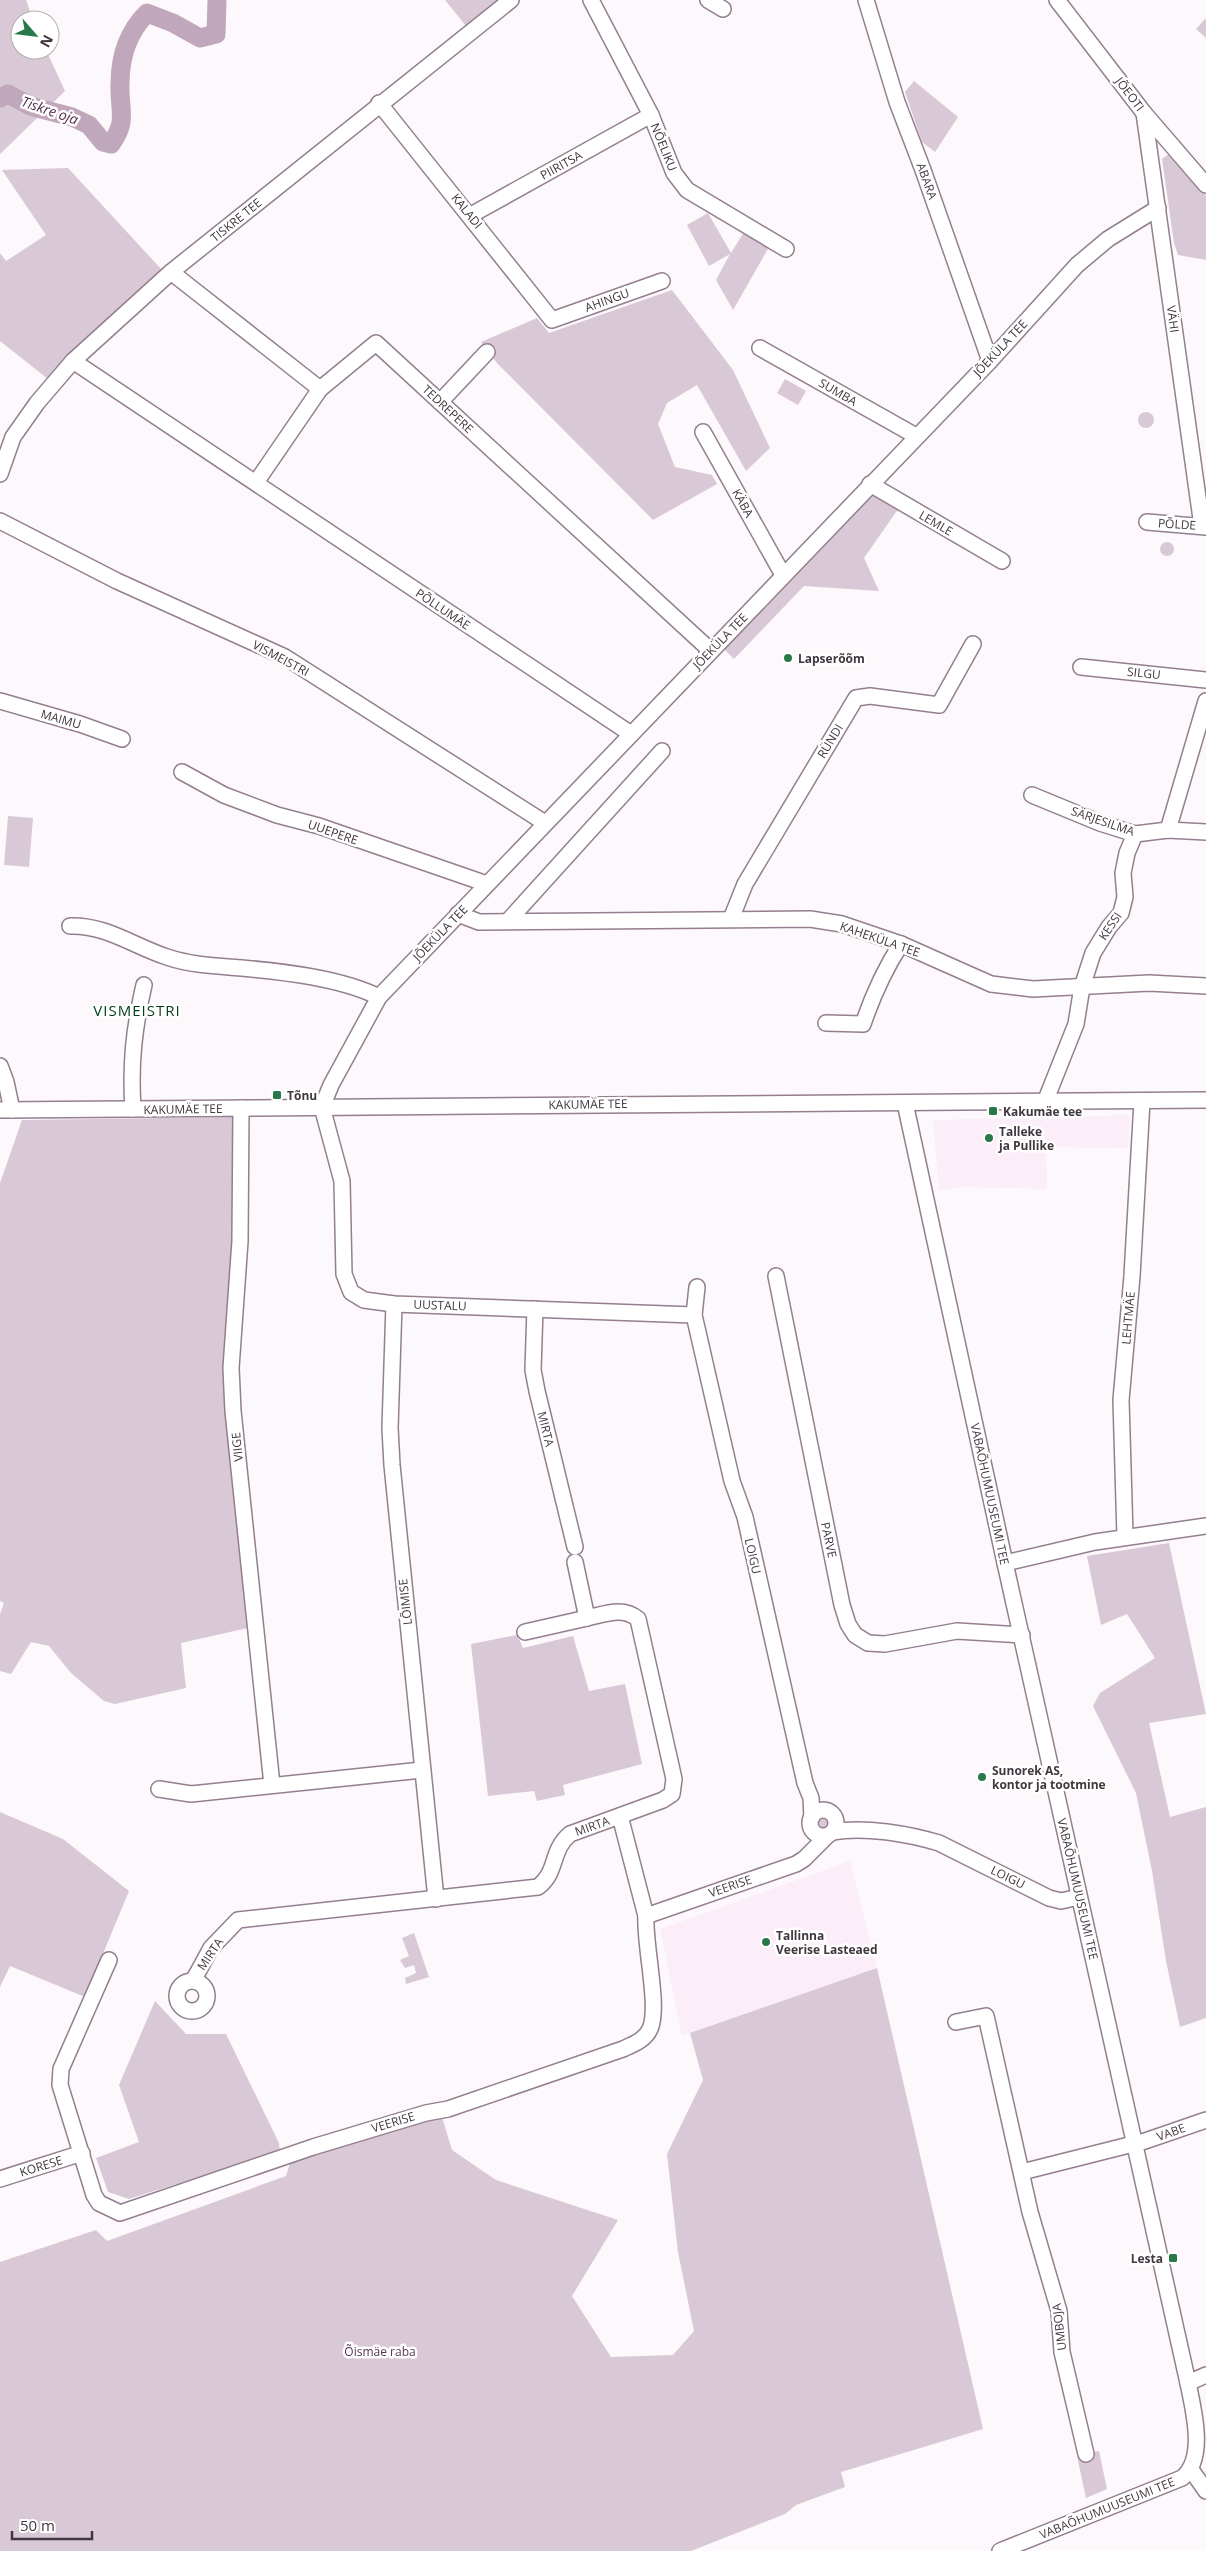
<svg xmlns="http://www.w3.org/2000/svg" width="1206" height="2551" viewBox="0 0 1206 2551" font-family="'Open Sans',sans-serif">
<style>
.built{fill:#fbeef8}
.green{fill:#d9c8d5}
.lines{fill:none;stroke-linecap:round;stroke-linejoin:round}
.river{stroke:#c1a7bb;stroke-width:19}
.minor-casing{stroke:#947e8f;stroke-width:18}
.minor{stroke:#fff;stroke-width:15}
.poi-dot{fill:#297849;stroke:#fff;stroke-width:2}
.labels{text-anchor:middle;dominant-baseline:central;stroke-width:5;stroke-linejoin:round;paint-order:stroke}
.street-label{font-size:12px;fill:#41373f;stroke:#fff}
.poi-label{font-size:12px;font-weight:bold;fill:#41373f;stroke:#fff;text-anchor:start}
.park-label{font-size:12px;fill:#593452;stroke:#fff}
.water-label{font-size:14px;font-style:italic;fill:#522d4b;stroke:#fff}
.quarter-label{font-size:15px;letter-spacing:1px;fill:#003c1c;stroke:#fff}
</style>
<rect width="100%" height="100%" fill="#fdf8fc"/>
<g class="built">
<polygon points="1130,1115 1128,1148 1046,1147 1047,1189 964,1187 939,1190 933,1120"/>
<polygon points="850,1861 877,1968 682,2036 660,1929"/>
</g>
<g class="green">
<polygon points="0,0 26,0 33,20 20,20 20,50 46,50 65,91 0,154"/>
<polygon points="445,0 499,0 466,26"/>
<polygon points="1205,19 1206,20 1206,38 1196,29"/>
<polygon points="914,81 958,117 935,152 922,142 905,92"/>
<polygon points="1170,153 1206,196 1206,260 1178,255 1174,243 1162,159"/>
<polygon points="68,168 162,270 86,338 48,379 0,341 0,253 6,261 46,235 2,170"/>
<polygon points="708,213 731,253 744,232 769,247 733,310 716,280 730,254 709,266 687,225"/>
<polygon points="672,290 733,370 770,448 746,471 697,385 667,403 658,424 675,467 712,475 717,484 653,520 497,363 481,342 537,318 549,333"/>
<polygon points="785,379 806,391 798,405 777,393"/>
<circle cx="1146" cy="420" r="8"/>
<polygon points="872,492 904,508 896,512 864,558 879,591 804,586 734,659 725,650 724,644"/>
<circle cx="1167" cy="549" r="7"/>
<polygon points="8,816 33,818 29,867 4,865"/>
<polygon points="237,1117 230,1334 252,1627 181,1643 186,1688 115,1704 104,1701 71,1673 49,1646 31,1642 11,1674 0,1671 0,1614 4,1603 0,1601 0,1183 22,1120"/>
<polygon points="1169,1543 1206,1714 1149,1723 1170,1817 1206,1807 1206,2018 1180,2027 1166,1961 1152,1871 1136,1793 1093,1706 1100,1693 1155,1658 1127,1614 1101,1625 1087,1556"/>
<polygon points="517,1635 523,1648 573,1636 589,1691 625,1684 642,1764 563,1785 565,1795 537,1801 534,1791 488,1796 471,1644"/>
<polygon points="0,1812 63,1839 129,1891 85,1997 10,1966 0,1987"/>
<circle cx="824" cy="1824" r="7"/>
<polygon points="414,1933 429,1977 406,1984 405,1978 416,1973 414,1965 405,1968 400,1960 409,1956 402,1938"/>
<polygon points="877,1968 983,2429 841,2472 845,2487 796,2505 785,2514 691,2551 0,2551 0,2262 96,2230 107,2241 286,2176 290,2163 411,2122 442,2117 452,2150 496,2180 618,2220 572,2296 611,2357 673,2355 694,2331 678,2252 667,2154 703,2080 690,2033"/>
<polygon points="155,2001 186,2034 226,2034 279,2143 280,2151 129,2199 108,2192 96,2158 139,2142 119,2085"/>
<polygon points="1099,2451 1107,2489 1086,2498 1077,2456"/>
</g>
<g class="lines">
<path class="river" d="M0,98L8,94L30,106L72,117L89,125L103,142L111,144C128,121 119,111 120,84C120,57 128,32 147,13L173,23L200,38L216,34L217,0"/>
<defs>
<g id="minor">
<polyline points="591,0 651,115 674,173 687,190 786,249"/>
<polyline points="708,0 723,9"/>
<polyline points="866,0 897,102 923,170 990,361"/>
<polyline points="1057,0 1144,113 1206,185"/>
<polyline points="379,103 552,320 662,281"/>
<polyline points="1144,113 1202,526"/>
<polyline points="471,215 651,115"/>
<polyline points="171,272 320,389 376,343 711,651"/>
<polyline points="760,348 916,436"/>
<path d="M73,361C260,484 445,610 631,734"/>
<polyline points="440,402 487,352"/>
<polyline points="703,432 783,575"/>
<polyline points="0,474 13,437 37,403 73,361 171,272 511,0"/>
<polyline points="257,481 320,389"/>
<polyline points="870,484 1002,561"/>
<polyline points="0,521 117,581 285,657 545,823"/>
<polyline points="1147,522 1206,527"/>
<polyline points="1081,667 1206,680"/>
<polyline points="0,701 80,724 122,739"/>
<polyline points="182,772 224,795 277,815 319,826 487,884"/>
<polyline points="1032,795 1100,823 1135,834 1168,830 1206,832"/>
<polyline points="1168,830 1206,701"/>
<polyline points="458,914 479,922 810,919 842,924 901,944 991,984 1033,989 1149,983 1206,986"/>
<polyline points="731,919 745,884 856,698 870,696 939,705 973,644"/>
<polyline points="508,921 662,751"/>
<path d="M70,926C107,925 133,946 167,957C190,965 217,966 242,968C285,972 340,978 379,997"/>
<path d="M826,1023L863,1024C873,995 884,970 901,944"/>
<polyline points="0,1066 6,1082 12,1110"/>
<polyline points="1045,1102 1076,1024 1082,987 1093,953 1109,927 1121,913 1125,897 1123,873 1127,853 1135,834"/>
<path d="M905,1103L1005,1563L1188,2383C1194,2412 1206,2459 1182,2478L1000,2551"/>
<polyline points="241,1108 240,1241 231,1368 233,1411 272,1785"/>
<path d="M133,1109C130,1064 134,1028 144,985"/>
<polyline points="0,1110 1206,1100"/>
<polyline points="776,1276 842,1605 848,1624 855,1635 868,1643 885,1644 957,1631 1022,1635"/>
<polyline points="697,1287 694,1315 732,1481 745,1517 805,1783 811,1798 812,1817"/>
<polyline points="394,1304 390,1428 392,1465 436,1899"/>
<polyline points="535,1309 533,1370 537,1391 575,1547"/>
<polyline points="694,1315 394,1304 364,1300 351,1292 344,1274 342,1181 322,1107 331,1085 379,997 990,361 1077,265 1108,239 1158,208"/>
<polyline points="1125,1536 1121,1400 1132,1276 1142,1101"/>
<polyline points="1005,1563 1095,1542 1206,1526"/>
<polyline points="525,1632 587,1618"/>
<polyline points="159,1789 191,1794 422,1770"/>
<circle cx="823" cy="1823" r="13"/>
<polyline points="620,1816 646,1916"/>
<path d="M833,1832C864,1826 909,1834 939,1843L1049,1898L1061,1901L1079,1897"/>
<path d="M109,1960L61,2069L60,2085L94,2195L99,2203L120,2213L313,2147L426,2113L448,2109L623,2049C634,2044 645,2040 650,2029C660,2007 644,1944 646,1916L796,1864L804,1859L827,1836"/>
<path d="M193,1981L211,1948L238,1920L538,1887C558,1872 550,1851 570,1834L663,1800L672,1794L674,1779L638,1619C623,1606 605,1614 587,1618L575,1562"/>
<circle cx="192" cy="1996" r="15"/>
<polyline points="956,2022 986,2016 1030,2212 1059,2311 1062,2352 1086,2454"/>
<polyline points="1022,2172 1145,2141 1206,2120"/>
<polyline points="0,2179 82,2153"/>
<polyline points="1188,2383 1206,2375"/>
<polyline points="1192,2471 1206,2491"/>
</g>
</defs>
<use href="#minor" class="minor-casing"/>
<use href="#minor" class="minor"/>
</g>
<g class="poi-dot">
<circle cx="788" cy="658" r="5"/>
<rect x="272" y="1090" width="10" height="10" rx="2.5"/>
<rect x="988" y="1106" width="10" height="10" rx="2.5"/>
<circle cx="989" cy="1138" r="5"/>
<circle cx="982" cy="1777" r="5"/>
<circle cx="766" cy="1942" r="5"/>
<rect x="1168" y="2253" width="10" height="10" rx="2.5"/>
</g>
<g class="labels">
<g class="street-label">
<text transform="translate(1130 94) rotate(53)">JÕEOTI</text>
<text transform="translate(664 147) rotate(68)">NÕELIKU</text>
<text transform="translate(561 165) rotate(-29)">PIIRITSA</text>
<text transform="translate(927 181) rotate(70)">ABARA</text>
<text transform="translate(467 211) rotate(51)">KALADI</text>
<text transform="translate(236 220) rotate(-39)">TISKRE TEE</text>
<text transform="translate(607 300) rotate(-20)">AHINGU</text>
<text transform="translate(1173 319) rotate(82)">VÄHI</text>
<text transform="translate(1000 348) rotate(-47)">JÕEKÜLA TEE</text>
<text transform="translate(838 392) rotate(30)">SUMBA</text>
<text transform="translate(448 409) rotate(43)">TEDREPERE</text>
<text transform="translate(743 503) rotate(61)">KÄBA</text>
<text transform="translate(936 523) rotate(30)">LEMLE</text>
<text transform="translate(1177 524) rotate(4)">PÕLDE</text>
<text transform="translate(443 609) rotate(34)">PÕLLUMÄE</text>
<text transform="translate(720 641) rotate(-46)">JÕEKÜLA TEE</text>
<text transform="translate(281 658) rotate(28)">VISMEISTRI</text>
<text transform="translate(1144 673) rotate(6)">SILGU</text>
<text transform="translate(61 719) rotate(16)">MAIMU</text>
<text transform="translate(830 741) rotate(-59)">RÜNDI</text>
<text transform="translate(1103 821) rotate(19)">SÄRJESILMA</text>
<text transform="translate(333 832) rotate(19)">UUEPERE</text>
<text transform="translate(1110 926) rotate(-56)">KESSI</text>
<text transform="translate(440 933) rotate(-46)">JÕEKÜLA TEE</text>
<text transform="translate(880 939) rotate(19)">KAHEKÜLA TEE</text>
<text transform="translate(588 1104) rotate(-1)">KAKUMÄE TEE</text>
<text transform="translate(183 1109) rotate(-1)">KAKUMÄE TEE</text>
<text transform="translate(440 1305) rotate(2)">UUSTALU</text>
<text transform="translate(1128 1318) rotate(-85)">LEHTMÄE</text>
<text transform="translate(546 1429) rotate(76)">MIRTA</text>
<text transform="translate(237 1447) rotate(-96)">VIIGE</text>
<text transform="translate(990 1494) rotate(78)">VABAÕHUMUUSEUMI TEE</text>
<text transform="translate(829 1540) rotate(78)">PARVE</text>
<text transform="translate(753 1556) rotate(77)">LOIGU</text>
<text transform="translate(405 1602) rotate(-96)">LÕIMISE</text>
<text transform="translate(592 1826) rotate(-20)">MIRTA</text>
<text transform="translate(1008 1877) rotate(26)">LOIGU</text>
<text transform="translate(730 1886) rotate(-19)">VEERISE</text>
<text transform="translate(1078 1889) rotate(77)">VABAÕHUMUUSEUMI TEE</text>
<text transform="translate(210 1954) rotate(-56)">MIRTA</text>
<text transform="translate(393 2122) rotate(-17)">VEERISE</text>
<text transform="translate(1171 2132) rotate(-20)">VABE</text>
<text transform="translate(41 2166) rotate(-17)">KORESE</text>
<text transform="translate(1059 2327) rotate(-97)">UMBOJA</text>
<text transform="translate(1107 2508) rotate(-22)">VABAÕHUMUUSEUMI TEE</text>
</g>
<g class="poi-label">
<text x="798" y="658">Lapserõõm</text>
<text x="287" y="1095">Tõnu</text>
<text x="1003" y="1111">Kakumäe tee</text>
<text x="999" y="1131">Talleke<tspan x="999" dy="14">ja Pullike</tspan></text>
<text x="992" y="1770">Sunorek AS,<tspan x="992" dy="14">kontor ja tootmine</tspan></text>
<text x="776" y="1935">Tallinna<tspan x="776" dy="14">Veerise Lasteaed</tspan></text>
<text x="1163" y="2258" text-anchor="end">Lesta</text>
</g>
<g class="park-label">
<text x="380" y="2351">Õismäe raba</text>
</g>
<g class="water-label">
<text transform="translate(50 110) rotate(19)">Tiskre oja</text>
</g>
<g class="quarter-label">
<text x="137" y="1010">VISMEISTRI</text>
</g>
</g>
<g transform="translate(35 35) rotate(118)"><circle r="24" fill="#ffffff" stroke="#b3afb2"/>
<path d="M0-4L9 19L0 12L-9 19Z" fill="#297849"/>
<text y="-8" font-size="14" font-weight="bold" text-anchor="middle" fill="#41373f">N</text>
</g>
<path d="M12 2531v8h80v-8" fill="none" stroke="#41373f" stroke-width="2.5"/>
<text x="20" y="2531" font-size="15" fill="#41373f" stroke="#ffffff" stroke-width="4" paint-order="stroke">50 m</text>
</svg>
